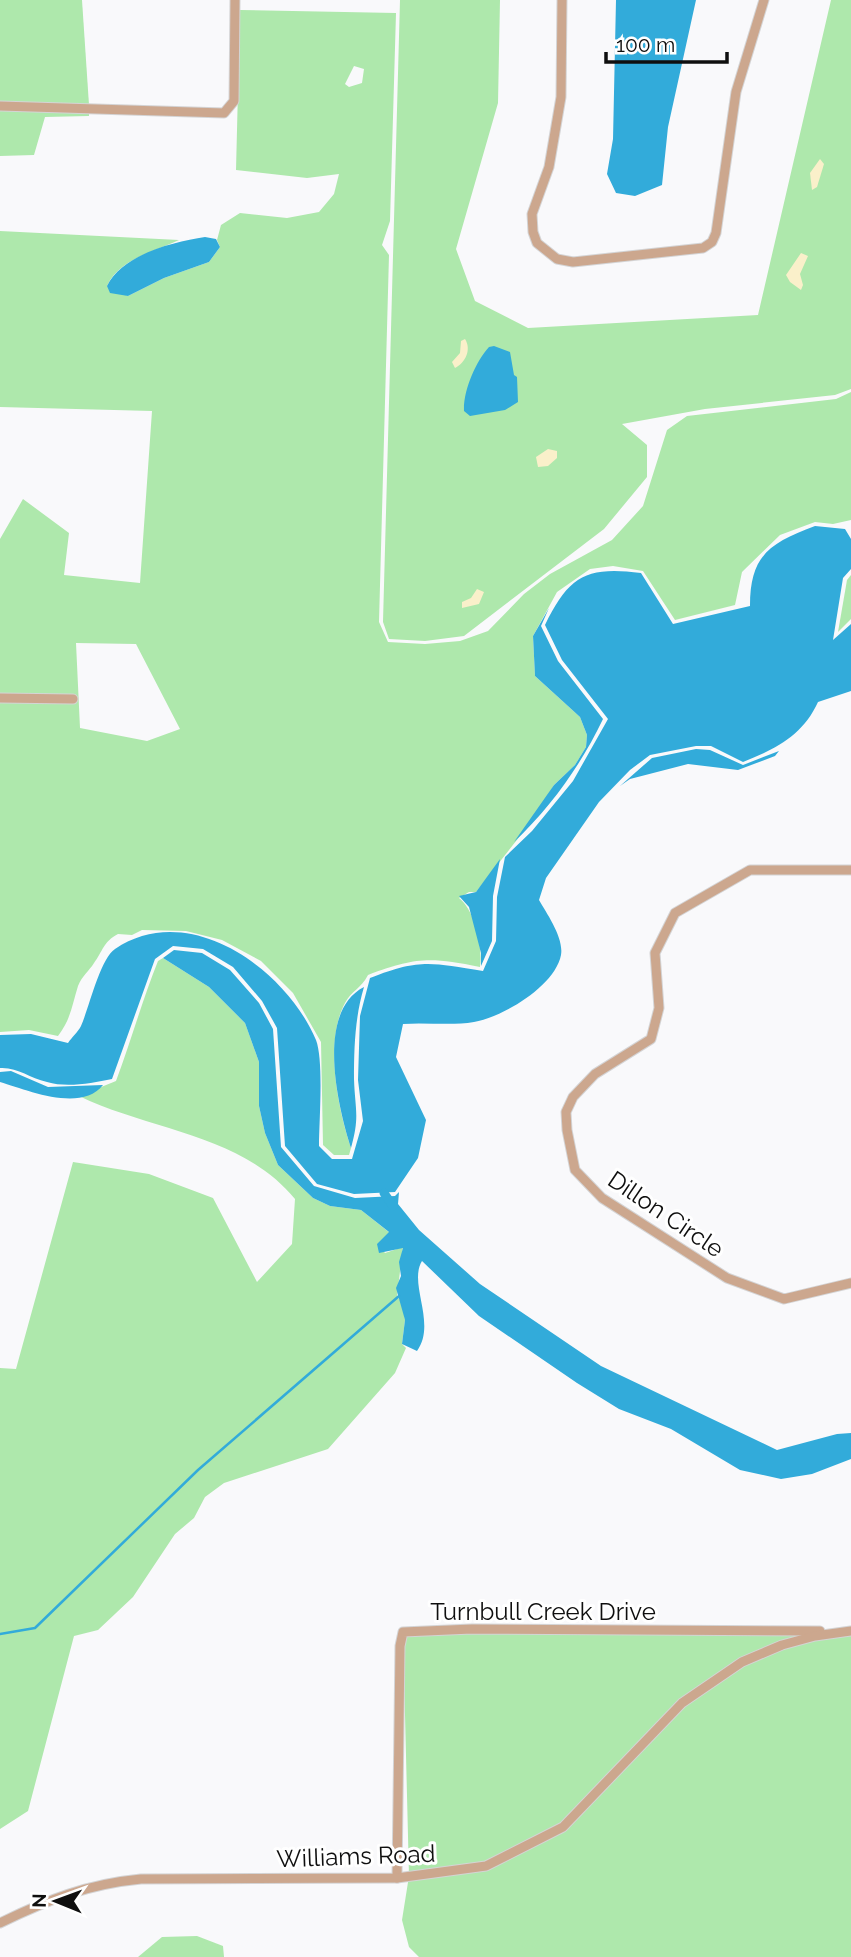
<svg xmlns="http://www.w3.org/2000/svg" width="851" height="1957" viewBox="0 0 851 1957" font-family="Raleway,sans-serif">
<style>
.green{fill:#aee8ac;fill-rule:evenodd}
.sand{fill:#faf0ca}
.water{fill:#32abda}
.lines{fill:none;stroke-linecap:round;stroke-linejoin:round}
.stream{stroke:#32abda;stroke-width:2.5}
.canal{stroke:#32abda;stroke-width:9}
.street-casing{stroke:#d4d4d5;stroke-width:11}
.street{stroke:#cca78e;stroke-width:9}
.labels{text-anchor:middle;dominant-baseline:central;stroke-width:6;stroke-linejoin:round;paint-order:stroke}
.street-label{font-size:24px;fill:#0f0f0f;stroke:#fff}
</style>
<rect width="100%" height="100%" fill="#f9f9fb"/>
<g class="green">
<polygon points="0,0 82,0 89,105 0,102"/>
<polygon points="400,0 500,0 498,103 456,249 475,301 528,328 758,315 831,0 851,0 851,389 835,395 705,409 622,424 647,445 647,477 604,529 464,636 425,641 389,639 383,622"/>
<path d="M240,10L396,13L390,221L382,245L389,255L379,622L388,642L425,644L460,641L488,631L524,594L550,574L612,540L643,506L667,430L687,416L836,399L851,392V520L833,524L815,522L780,535L742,572L735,605L675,620L643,571L613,566L590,569L557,592L533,636L535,676L580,717L587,735L586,747L575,765L554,785L535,817L476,892H469L459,898C475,910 483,948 480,967C430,957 416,957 368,975C361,989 351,991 345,1003C324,1042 338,1109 351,1148L349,1155H334L323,1145L321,1042L293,993L261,961L222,940L186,931L142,930L132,935L118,934C103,942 103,951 94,963C89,971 82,976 78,986C72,1005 71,1019 58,1036L29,1030L0,1032V539L23,499L69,533L64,575L140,583L152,411L0,407V231L179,240C154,252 119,259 107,286L128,296L164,278L209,262L220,247L217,240L221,225L240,213L287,218L319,212L334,194L339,174L307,178L236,170ZM354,66L364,69L362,83L349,87L345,84ZM76,643L136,644L180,729L147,741L80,728Z"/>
<polygon points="0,110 89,113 89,116 45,117 34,155 0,156"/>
<polygon points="851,575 851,619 838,632 847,580"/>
<path d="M163,958L209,987L245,1023L259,1062V1106L265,1133L278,1165L313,1198L330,1206L361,1210L390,1233L378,1244L385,1253L403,1247L397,1296L403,1304L405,1320L402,1344L406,1348L395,1373L328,1449L224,1483L205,1497L194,1518L175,1534L133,1597L98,1630L74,1636L28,1811L0,1829V1368L16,1369L73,1162L149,1174L213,1198L257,1282L292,1244L295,1199C242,1134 151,1131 79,1096L116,1081C131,1041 142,1001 158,961Z"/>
<polygon points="851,1629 851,1957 419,1957 409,1947 402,1920 409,1876 403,1634"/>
<polygon points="197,1936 223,1946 224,1957 138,1957 162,1937"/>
</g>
<g class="sand">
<polygon points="820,159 824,164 817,187 812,190 810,173"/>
<polygon points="801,253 808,256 800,274 803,285 801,290 790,282 786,275"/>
<path d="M465,339C472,350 465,363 455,368L452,362L460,353L461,341Z"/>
<polygon points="548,449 557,451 557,458 548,466 538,467 536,457"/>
<polygon points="477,589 484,592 479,604 462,608 462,602 471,598"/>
</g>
<g class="water">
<polygon points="616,0 696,0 668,127 662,185 635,196 616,193 607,174 613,139"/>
<path d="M205,237L216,239L220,247L209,262L164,278L128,296L110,293L107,286C123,254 173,242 205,237Z"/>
<path d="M494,346L510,352L514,375L517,377L518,402L505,410L470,416L464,411C463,391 476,361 489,347Z"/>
<path d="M815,526L845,529L851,539V569L843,578L833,640L851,624V691L818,702C803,735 776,749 743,762L711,746H696L650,755L630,770L599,802L546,878L539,900C547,914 564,938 561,955C555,986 503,1017 474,1022C451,1026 426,1022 403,1024L396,1057L426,1120L418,1158L395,1192L354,1194L317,1184L285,1146L277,1028L262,1001L233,967L203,949L173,946L155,959L112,1079C92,1083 67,1088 47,1082C29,1078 18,1067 0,1068V1035L31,1034L68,1043C72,1037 78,1032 81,1026C89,1008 100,959 115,949C189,899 286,969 316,1040C324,1061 319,1122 319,1146L332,1159H352L363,1121L358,1080L360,1016L370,978C421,958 431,963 483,971L496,941L497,897L505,857L532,831L573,781L608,719L562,660L545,625C569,576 586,566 641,573L673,624L750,606C750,555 770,543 815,526Z"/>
<path d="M549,608L541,626L558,661L603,719C581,765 551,807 514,842L554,785L575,765L586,747L587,735L580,717L535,676L533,636Z"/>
<polygon points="696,749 710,750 743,765 779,751 775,756 738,770 688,764 630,779 620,786 652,758"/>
<polygon points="500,859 493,896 492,941 481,966 481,953 469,907 459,896 476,892"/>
<path d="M174,950L202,953L230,970L259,1003L273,1029L281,1147L314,1186L355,1198L395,1196L399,1192L398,1204L419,1230L480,1284L601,1366L777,1450L837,1434L851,1433V1459L812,1474L781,1479L740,1470L671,1429L619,1409L577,1383L479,1316L422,1261C408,1284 437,1323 417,1351L402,1344L405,1320L396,1288L401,1276L399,1262L403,1248L379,1253L377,1244L389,1232L361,1210L330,1206L313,1198L278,1165L265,1133L259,1106V1062L245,1023L209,987L163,958Z"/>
<path d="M364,987C355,1017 354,1047 354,1079C355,1110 360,1116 351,1148C338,1107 315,1012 364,987Z"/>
<path d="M11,1071L48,1087L103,1085C81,1113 27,1090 0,1082V1072Z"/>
</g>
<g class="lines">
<polyline class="stream" points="0,1634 35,1628 198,1470 399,1296"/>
<polyline class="canal" points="384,1193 393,1206"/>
<defs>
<g id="street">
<polyline points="562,0 561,97 549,167 532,214 533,232 537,243 557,259 573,262 703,248 712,242 716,233 736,92 764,0"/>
<polyline points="0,106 224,113 234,101 235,0"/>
<polyline points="0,698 73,699"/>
<polyline points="851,870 750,870 675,913 655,953 659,1008 651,1039 595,1074 573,1097 566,1112 567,1130 575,1170 602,1198 727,1278 784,1299 851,1283"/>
<polyline points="397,1878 400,1646 403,1632 472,1629 820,1631"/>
<path d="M0,1923C47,1900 88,1884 141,1879L397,1878L486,1866L563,1827L682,1703L742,1662L782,1645L815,1636L851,1631"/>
</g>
</defs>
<use href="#street" class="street-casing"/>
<use href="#street" class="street"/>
</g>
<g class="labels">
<g class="street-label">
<text transform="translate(666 1214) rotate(34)">Dillon Circle</text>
<text x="543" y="1611">Turnbull Creek Drive</text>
<text transform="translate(356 1856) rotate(-2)">Williams Road</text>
</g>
</g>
<g transform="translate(56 1901) rotate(271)" stroke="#ffffff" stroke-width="5" paint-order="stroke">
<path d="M0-5L12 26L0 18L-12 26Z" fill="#0f0f0f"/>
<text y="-10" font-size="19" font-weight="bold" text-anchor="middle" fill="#0f0f0f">N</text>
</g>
<path d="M606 52v10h121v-10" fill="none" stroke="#0f0f0f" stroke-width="3.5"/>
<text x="616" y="52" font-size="21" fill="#0f0f0f" stroke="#ffffff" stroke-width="5" paint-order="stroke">100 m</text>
</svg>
